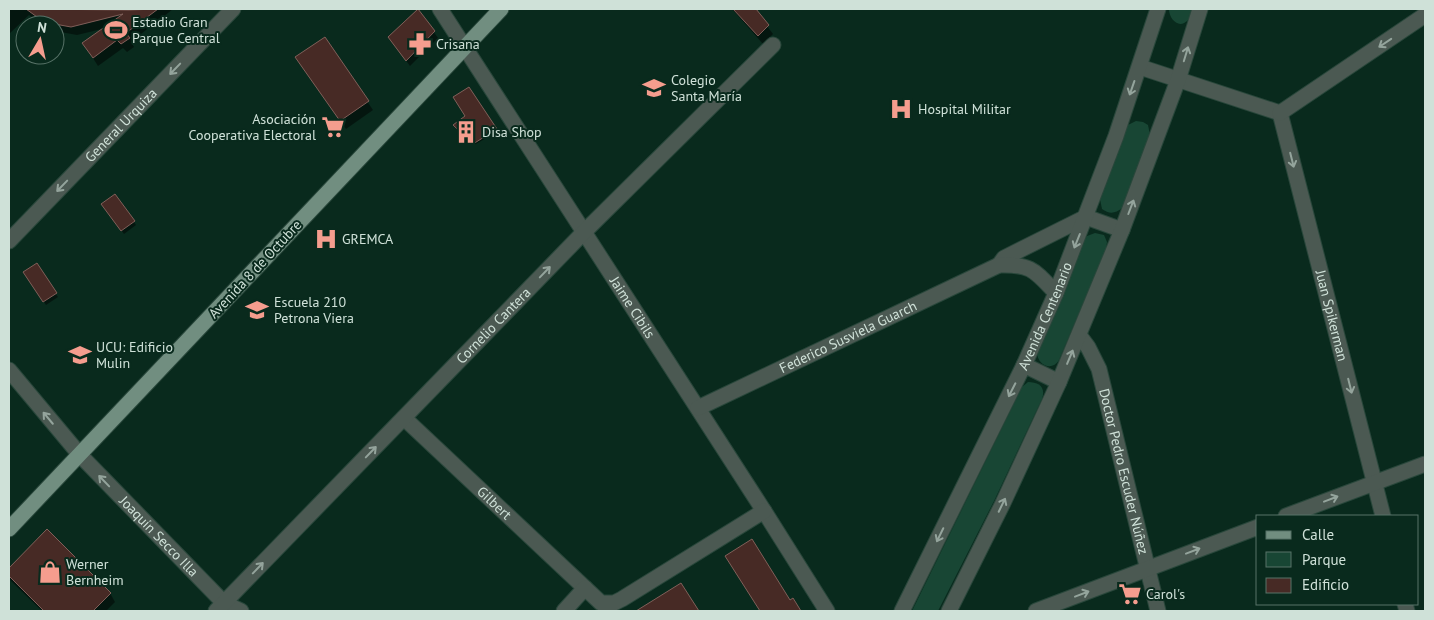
<svg xmlns="http://www.w3.org/2000/svg" width="1434" height="620" viewBox="0 0 1434 620" font-family="'PT Sans',sans-serif">
<style>
.green{fill:#184634}
.shadow{fill:#0007}
.building{fill:#472a25;stroke:#805f59}
.lines{fill:none;stroke-linecap:round;stroke-linejoin:round}
.minor-casing{stroke:#29473b;stroke-width:17}
.major-casing{stroke:#29473b;stroke-width:17}
.minor{stroke:#4b5952;stroke-width:15}
.major{stroke:#718e80;stroke-width:15}
.oneway{stroke:#94a49c}
.labels{text-anchor:middle;dominant-baseline:central;stroke-width:4;stroke-linejoin:round;paint-order:stroke}
.poi-label{font-size:14px;fill:#cfe1d8;stroke:#092a1d;text-anchor:start}
.street-label{font-size:14px;fill:#cfe1d8;stroke:#092a1d}
</style>
<rect width="100%" height="100%" fill="#092a1d"/>
<g class="green">
<path d="M1169,9H1193C1192,13 1191,17 1188,20C1179,30 1169,19 1169,9Z"/>
<path d="M1136,121L1143,122L1148,125L1150,135L1122,208C1115,214 1109,214 1102,209L1100,199L1128,125Z"/>
<path d="M1095,233L1104,235L1107,242L1106,249L1059,360C1052,372 1037,365 1037,352L1085,239L1087,236Z"/>
<path d="M1028,382C1039,382 1046,387 1042,399L995,499L938,611H912L1022,387Z"/>
</g>
<g class="shadow">
<polygon points="9,9 173,9 163,17 166,21 159,26 156,22 131,42 134,47 127,52 123,48 98,66 84,44 106,28 77,35 55,31 55,25 43,25 29,15 9,34"/>
<polygon points="732,9 754,9 773,34 763,44"/>
<polygon points="418,10 438,38 410,66 394,44"/>
<polygon points="324,38 373,110 346,129 302,65"/>
<polygon points="468,89 497,132 474,145 455,127 467,116"/>
<polygon points="105,208 134,222 136,225 124,234"/>
<polygon points="25,273 55,293 58,297 46,305"/>
<polygon points="47,531 110,593 115,602 106,611 42,611 11,581 9,577 9,570"/>
<polygon points="681,585 697,611 642,611 641,610"/>
</g>
<g class="building">
<polygon points="26,9 129,10 158,9 126,33 130,38 121,44 117,40 93,58 82,43 123,14 71,27 44,22"/>
<polygon points="418,9 435,31 406,61 388,37"/>
<polygon points="733,9 756,9 769,25 758,36"/>
<polygon points="325,37 369,101 340,121 295,57"/>
<polygon points="469,87 497,129 473,144 453,125 465,116 453,97"/>
<polygon points="115,194 135,221 121,231 101,204"/>
<polygon points="37,263 57,293 43,302 23,272"/>
<polygon points="47,529 111,593 93,611 44,611 9,576 9,568"/>
<polygon points="752,539 790,600 793,598 801,611 760,611 725,556"/>
<polygon points="681,583 699,611 636,611"/>
</g>
<g class="lines">
<defs>
<g id="minor">
<path id="s1" d="M440,9L764,511L827,611"/>
<polyline points="1140,67 1280,113"/>
<path id="s2" d="M1280,113L1383,516"/>
<polyline points="1280,113 1425,15"/>
<path id="s3" d="M9,241L233,9"/>
<polyline points="999,265 1004,258 1086,217 1122,230"/>
<path id="s4" d="M1079,335L1088,347L1099,369L1158,611"/>
<polyline points="1024,365 1059,382"/>
<path id="s5" d="M9,370L80,455L224,603L241,611"/>
<path id="s6" d="M698,408L999,265C1032,264 1035,271 1056,293"/>
<path id="s7" d="M404,418L585,588"/>
<polyline points="1286,516 1425,464"/>
<polyline points="1405,604 1407,611"/>
<path id="s8" d="M216,611L584,232L773,45"/>
<polyline points="564,611 585,588 601,603 614,603 622,599 764,511"/>
<path id="s9" d="M902,611L1024,365L1056,293L1116,136L1158,9"/>
<polyline points="949,611 1003,503 1059,382 1122,230 1178,80 1200,9"/>
<polyline points="1036,611 1258,527"/>
</g>
<polyline id="major" points="9,529 501,9"/>
</defs>
<use href="#minor" class="minor-casing"/>
<use href="#major" class="major-casing"/>
<use href="#minor" class="minor"/>
<use href="#major" class="major"/>
</g>
<defs><path id="oneway-shaft" d="M-6 0H5M1.5-3L5.5 0L1.5 3" fill="none" stroke-width="1.6" stroke-linecap="round" stroke-linejoin="round" transform="scale(1.25)"/></defs>
<g class="oneway">
<use href="#oneway-shaft" transform="translate(1385 43) rotate(146)"/>
<use href="#oneway-shaft" transform="translate(1186 54) rotate(-73)"/>
<use href="#oneway-shaft" transform="translate(175 69) rotate(134)"/>
<use href="#oneway-shaft" transform="translate(1132 88) rotate(109)"/>
<use href="#oneway-shaft" transform="translate(1292 160) rotate(76)"/>
<use href="#oneway-shaft" transform="translate(62 186) rotate(134)"/>
<use href="#oneway-shaft" transform="translate(1131 207) rotate(-69)"/>
<use href="#oneway-shaft" transform="translate(1077 241) rotate(112)"/>
<use href="#oneway-shaft" transform="translate(545 272) rotate(-46)"/>
<use href="#oneway-shaft" transform="translate(1070 357) rotate(-67)"/>
<use href="#oneway-shaft" transform="translate(1350 386) rotate(76)"/>
<use href="#oneway-shaft" transform="translate(1012 390) rotate(117)"/>
<use href="#oneway-shaft" transform="translate(48 418) rotate(-130)"/>
<use href="#oneway-shaft" transform="translate(371 452) rotate(-46)"/>
<use href="#oneway-shaft" transform="translate(104 481) rotate(-134)"/>
<use href="#oneway-shaft" transform="translate(1331 499) rotate(-21)"/>
<use href="#oneway-shaft" transform="translate(1002 505) rotate(-64)"/>
<use href="#oneway-shaft" transform="translate(940 535) rotate(116)"/>
<use href="#oneway-shaft" transform="translate(1193 551) rotate(-21)"/>
<use href="#oneway-shaft" transform="translate(258 568) rotate(-46)"/>
<use href="#oneway-shaft" transform="translate(1082 594) rotate(-21)"/>
</g>
<defs>
<symbol id="stadium-bare" viewBox="-9 -9 18 18"><path d="M0-5a6.5 5 0 1 0 0 10a6.5 5 0 1 0 0-10ZM-3.5-1.8h7v3.6h-7Z" fill="#f59d8e" stroke="#092a1d" stroke-width="2.5" paint-order="stroke"/></symbol>
<symbol id="pharmacy-bare" viewBox="-9 -9 18 18"><path d="M-2-6h4v4h4v4h-4v4h-4v-4h-4v-4h4Z" fill="#f59d8e" stroke="#092a1d" stroke-width="2.5" paint-order="stroke"/></symbol>
<symbol id="school-bare" viewBox="-9 -9 18 18"><path d="M0-5L7-2L0 1L-7-2ZM-4 1L0 2.5L4 1V4Q0 6-4 4Z" fill="#f59d8e" stroke="#092a1d" stroke-width="2.5" paint-order="stroke"/></symbol>
<symbol id="hospital-bare" viewBox="-9 -9 18 18"><path d="M-5-5h3v3.5h4V-5h3V5h-3V1.5h-4V5h-3Z" fill="#f59d8e" stroke="#092a1d" stroke-width="2.5" paint-order="stroke"/></symbol>
<symbol id="supermarket-bare" viewBox="-9 -9 18 18"><path d="M-6-5.5h2.5l.6 2H6L4.5 2H-2.5L-4.4-4H-6ZM-1.5 3.2a1.3 1.3 0 1 0 .1 0ZM3 3.2a1.3 1.3 0 1 0 .1 0Z" fill="#f59d8e" stroke="#092a1d" stroke-width="2.5" paint-order="stroke"/></symbol>
<symbol id="building-bare" viewBox="-9 -9 18 18"><path d="M-4-6H4V6H1V3H-1V6H-4ZM-2.5-4.3h1.7v1.8h-1.7ZM.8-4.3h1.7v1.8H.8ZM-2.5-1h1.7V.8h-1.7ZM.8-1h1.7V.8H.8Z" fill="#f59d8e" stroke="#092a1d" stroke-width="2.5" paint-order="stroke"/></symbol>
<symbol id="university-bare" viewBox="-9 -9 18 18"><path d="M0-5L7-2L0 1L-7-2ZM-4 1L0 2.5L4 1V4Q0 6-4 4Z" fill="#f59d8e" stroke="#092a1d" stroke-width="2.5" paint-order="stroke"/></symbol>
<symbol id="shop-bare" viewBox="-9 -9 18 18"><path d="M-5-2.5h2.3a2.7 3.5 0 0 1 5.4 0H5L5.5 6h-11ZM-1.5-2.5h3a1.5 2.3 0 0 0-3 0Z" fill="#f59d8e" stroke="#092a1d" stroke-width="2.5" paint-order="stroke"/></symbol>
</defs>
<g fill-rule="evenodd">
<use href="#stadium-bare" x="100" y="14" width="32" height="32"/>
<use href="#pharmacy-bare" x="404" y="28" width="32" height="32"/>
<use href="#school-bare" x="638" y="72" width="32" height="32"/>
<use href="#hospital-bare" x="885" y="93" width="32" height="32"/>
<use href="#supermarket-bare" x="317" y="111" width="32" height="32"/>
<use href="#building-bare" x="450" y="116" width="32" height="32"/>
<use href="#hospital-bare" x="310" y="223" width="32" height="32"/>
<use href="#school-bare" x="241" y="294" width="32" height="32"/>
<use href="#university-bare" x="64" y="339" width="32" height="32"/>
<use href="#shop-bare" x="34" y="556" width="32" height="32"/>
<use href="#supermarket-bare" x="1114" y="578" width="32" height="32"/>
</g>
<g class="labels">
<g class="poi-label">
<text x="132" y="22">Estadio Gran<tspan x="132" dy="16">Parque Central</tspan></text>
<text x="436" y="44">Crisana</text>
<text x="671" y="80">Colegio<tspan x="671" dy="16">Santa María</tspan></text>
<text x="918" y="109">Hospital Militar</text>
<text x="316" y="119" text-anchor="end">Asociación<tspan x="316" dy="16">Cooperativa Electoral</tspan></text>
<text x="482" y="132">Disa Shop</text>
<text x="342" y="239">GREMCA</text>
<text x="274" y="302">Escuela 210<tspan x="274" dy="16">Petrona Viera</tspan></text>
<text x="96" y="347">UCU: Edificio<tspan x="96" dy="16">Mulin</tspan></text>
<text x="66" y="564">Werner<tspan x="66" dy="16">Bernheim</tspan></text>
<text x="1146" y="594">Carol's</text>
</g>
<g class="street-label">
<text stroke="none"><textPath href="#s3" startOffset="161">General Urquiza</textPath></text>
<text transform="translate(255 269) rotate(-47)">Avenida 8 de Octubre</text>
<text stroke="none"><textPath href="#s1" startOffset="355">Jaime Cibils</textPath></text>
<text stroke="none"><textPath href="#s2" startOffset="209">Juan Spikerman</textPath></text>
<text stroke="none"><textPath href="#s9" startOffset="328">Avenida Centenario</textPath></text>
<text stroke="none"><textPath href="#s8" startOffset="398">Cornelio Cantera</textPath></text>
<text stroke="none"><textPath href="#s6" startOffset="166">Federico Susviela Guarch</textPath></text>
<text stroke="none"><textPath href="#s4" startOffset="145">Doctor Pedro Escuder Núñez</textPath></text>
<text stroke="none"><textPath href="#s7" startOffset="124">Gilbert</textPath></text>
<text stroke="none"><textPath href="#s5" startOffset="224">Joaquín Secco Illa</textPath></text>
</g>
</g>
<rect width="1434" height="620" fill="none" stroke="#cfe1d8" stroke-width="20"/>
<rect x="1256" y="515" width="162" height="90" fill="#092a1d" stroke="#587368"/>
<rect x="1266" y="531" width="25" height="8" fill="#718e80" stroke="#587368"/>
<text x="1302" y="540" font-size="15" fill="#cfe1d8">Calle</text>
<rect x="1266" y="552" width="25" height="15" fill="#184634" stroke="#587368"/>
<text x="1302" y="565" font-size="15" fill="#cfe1d8">Parque</text>
<rect x="1266" y="578" width="25" height="15" fill="#472a25" stroke="#587368"/>
<text x="1302" y="590" font-size="15" fill="#cfe1d8">Edificio</text>
<g transform="translate(40 40) rotate(9)"><circle r="24" fill="#092a1d" stroke="#587368"/>
<path d="M0-4L9 19L0 12L-9 19Z" fill="#f59d8e"/>
<text y="-8" font-size="14" font-weight="bold" text-anchor="middle" fill="#cfe1d8">N</text>
</g>
</svg>
